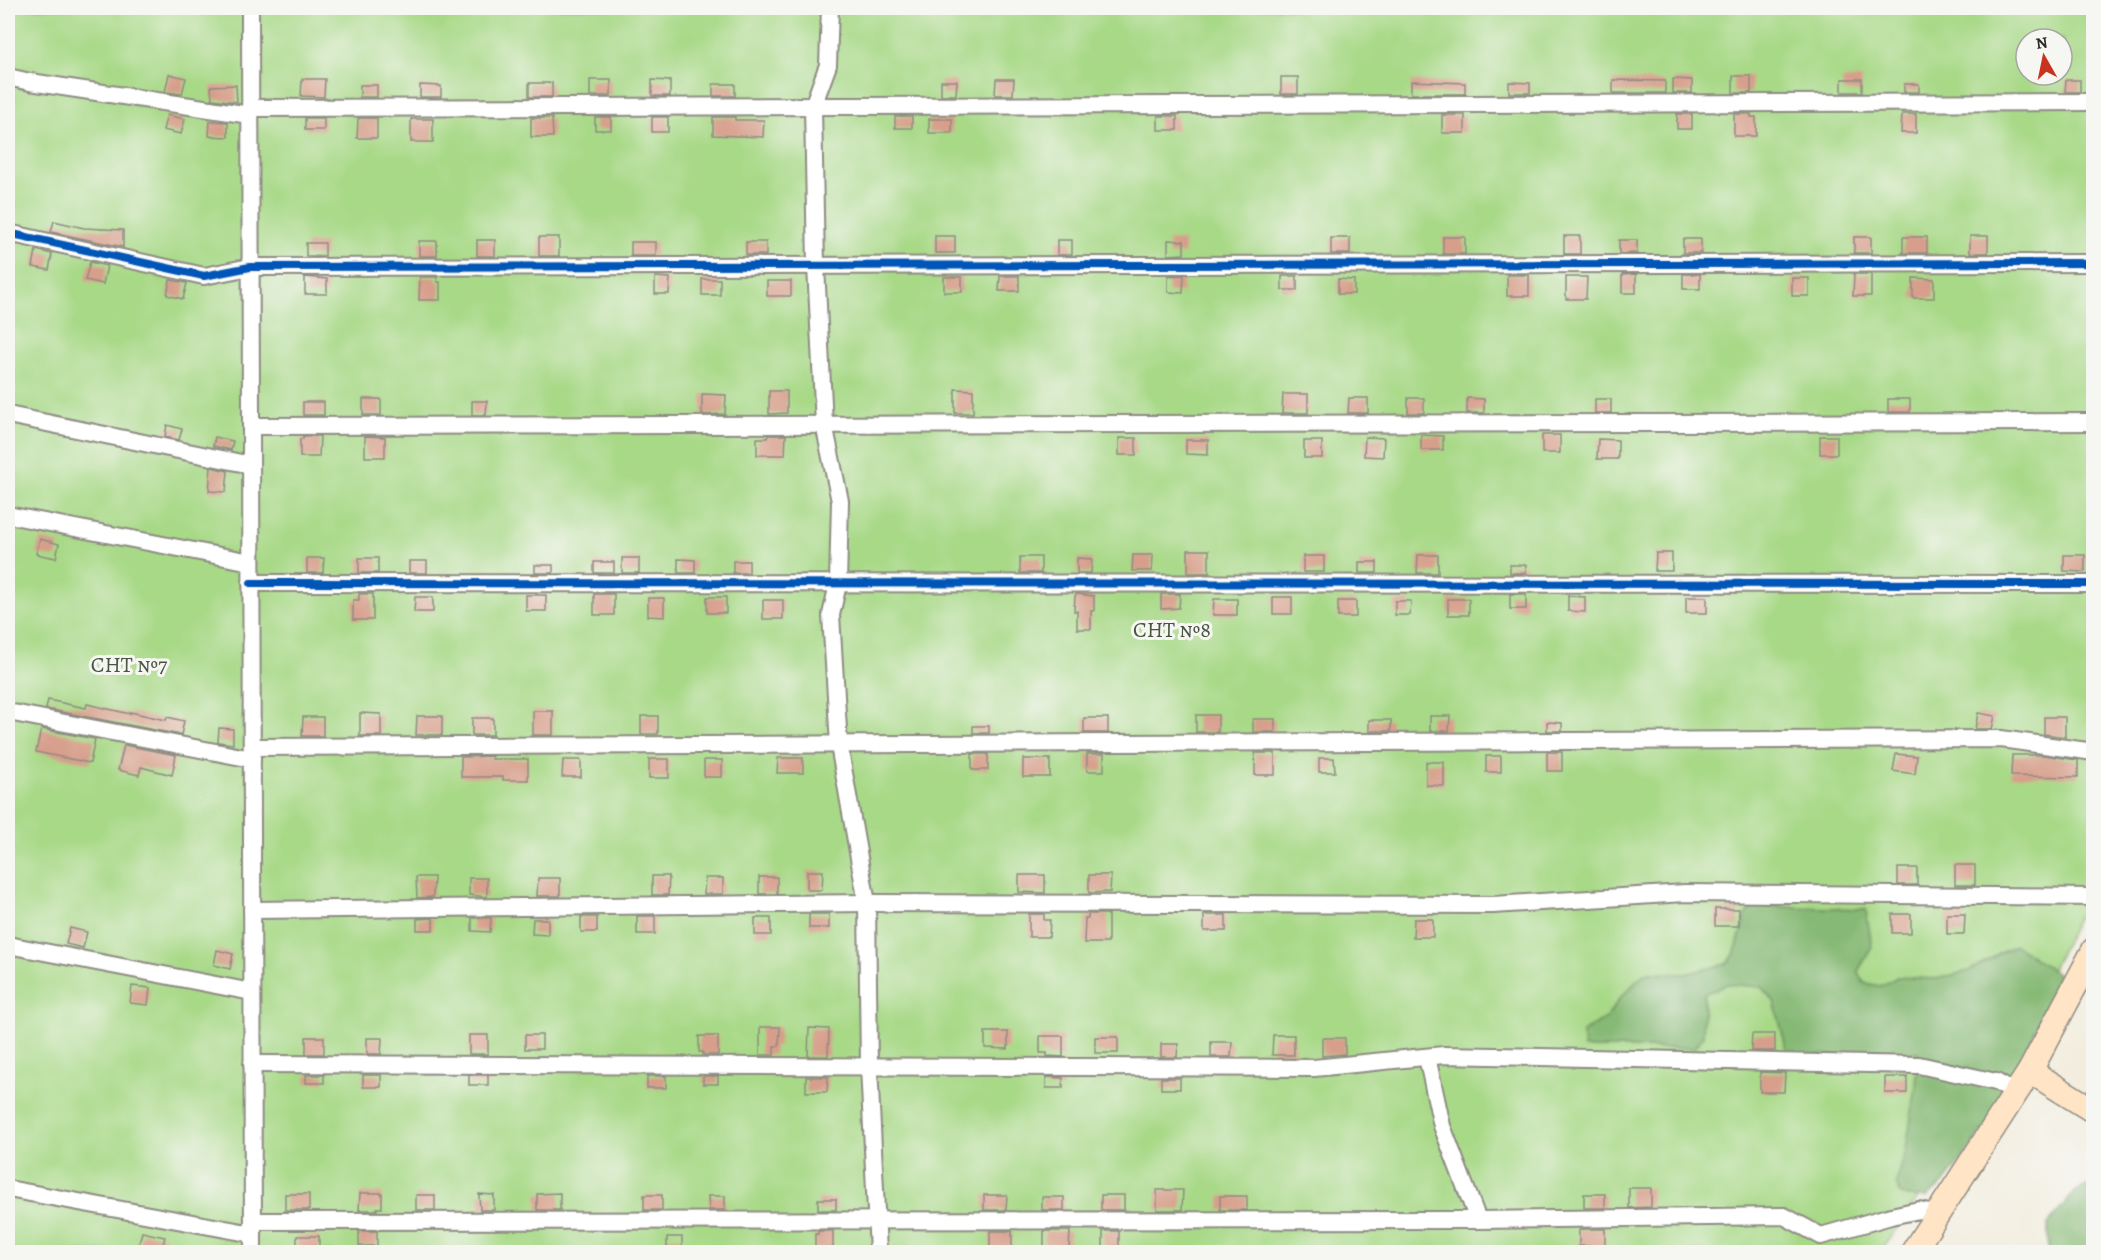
<svg xmlns="http://www.w3.org/2000/svg" width="2101" height="1260" viewBox="0 0 2101 1260" font-family="Alegreya,serif">
<style>
.green{fill:#a8d987;stroke:#6a8259;stroke-width:1.5;fill-rule:evenodd}
.forest{fill:#86b974;stroke:#587250;stroke-width:1.5}
.building{fill:#d79f8b}
.lines{fill:none;stroke-linecap:round;stroke-linejoin:round}
.street-casing{stroke:#8e8c83;stroke-width:20}
.secondary-casing{stroke:#8e8c83;stroke-width:27}
.street{stroke:#fff;stroke-width:16}
.secondary{stroke:#ffe4c6;stroke-width:24}
.cycleway-casing{stroke:#f6f6f2;stroke-width:11}
.cycleway{stroke:#0057b8;stroke-width:8}
.labels{text-anchor:middle;dominant-baseline:central;stroke-width:6;stroke-linejoin:round;paint-order:stroke}
.park-label{font-size:22px;fill:#4a5642;stroke:#f6f6f2}
</style>
<rect width="100%" height="100%" fill="#f6f6f2"/>
<filter id="ink" filterUnits="userSpaceOnUse"><feTurbulence type="fractalNoise" baseFrequency=".0167" numOctaves="2"/><feDisplacementMap in="SourceGraphic" scale="12" xChannelSelector="R" yChannelSelector="G"/><feConvolveMatrix kernelMatrix="1 2 1 2 8 2 1 2 1" color-interpolation-filters="sRGB"/></filter>
<filter id="wash" filterUnits="userSpaceOnUse"><feTurbulence type="fractalNoise" baseFrequency=".008" numOctaves="4" result="noise"/><feDisplacementMap in="SourceGraphic" scale="24" xChannelSelector="R" yChannelSelector="G"/><feGaussianBlur stdDeviation="1.35" result="paint"/><feColorMatrix in="noise" values="0 0 0 0 0 0 0 0 0 0 0 0 0 0 0 0 0 1.4 0 .05"/><feComposite in="paint" operator="in"/></filter>
<g filter="url(#wash)">
<rect width="100%" height="100%" fill="#f2ecdb"/>
<path class="green" d="M8,8H2093V887L2008,1056L1914,1204L1881,1252H8ZM2026,39H2062V75H2026Z"/>
<g class="forest">
<polygon points="1756,906 1866,909 1872,947 1858,971 1864,983 1881,986 1897,977 1936,979 1969,971 2015,945 2058,974 2028,1047 1993,1118 1943,1184 1926,1198 1901,1195 1896,1183 1905,1155 1916,1087 1918,1052 1846,1056 1788,1054 1774,1001 1761,987 1727,984 1704,994 1703,1036 1695,1048 1584,1048 1583,1032 1607,1017 1621,997 1645,973 1685,974 1726,964 1734,955 1747,913"/>
<polygon points="2093,1183 2093,1252 2048,1252 2048,1224 2076,1191"/>
</g>
<g id="blocks">
<g class="building">
<polygon points="169,74 186,78 182,94 165,92"/>
<rect x="1733" y="76" width="18" height="17"/>
<rect x="1281" y="77" width="17" height="17"/>
<polygon points="302,79 325,79 324,97 301,96"/>
<polygon points="996,79 1014,79 1013,95 995,95"/>
<polygon points="1673,79 1692,80 1692,93 1673,93"/>
<rect x="1842" y="79" width="20" height="13"/>
<rect x="590" y="80" width="21" height="16"/>
<polygon points="652,80 670,81 670,96 652,96"/>
<polygon points="1613,80 1665,81 1665,93 1613,93"/>
<polygon points="2066,80 2080,80 2080,92 2065,92"/>
<polygon points="941,81 957,81 956,95 941,95"/>
<polygon points="1411,81 1465,83 1465,94 1411,94"/>
<polygon points="1509,82 1530,83 1530,93 1509,93"/>
<rect x="529" y="83" width="23" height="14"/>
<rect x="713" y="84" width="22" height="12"/>
<rect x="1904" y="84" width="15" height="8"/>
<polygon points="236,85 237,102 212,99 211,86"/>
<rect x="360" y="85" width="17" height="12"/>
<polygon points="420,85 441,86 441,97 420,97"/>
<rect x="1677" y="114" width="15" height="15"/>
<polygon points="1734,114 1751,114 1751,117 1756,117 1756,136 1734,136"/>
<polygon points="1902,114 1916,114 1916,133 1901,133"/>
<polygon points="167,115 185,119 181,134 163,130"/>
<rect x="1442" y="115" width="23" height="18"/>
<rect x="895" y="116" width="17" height="12"/>
<rect x="1158" y="116" width="19" height="14"/>
<rect x="595" y="117" width="16" height="13"/>
<rect x="652" y="117" width="16" height="15"/>
<polygon points="713,117 735,117 735,120 764,120 763,137 713,135"/>
<rect x="305" y="118" width="19" height="12"/>
<polygon points="360,118 377,118 377,138 357,138 358,119"/>
<polygon points="531,118 552,118 553,137 531,137"/>
<rect x="411" y="119" width="22" height="23"/>
<rect x="929" y="119" width="23" height="14"/>
<polygon points="210,121 228,122 228,137 209,136"/>
<polygon points="54,221 84,228 123,230 123,247 51,232"/>
<rect x="935" y="236" width="20" height="17"/>
<rect x="1564" y="236" width="16" height="18"/>
<rect x="1970" y="236" width="18" height="17"/>
<rect x="539" y="237" width="20" height="19"/>
<rect x="1443" y="237" width="22" height="17"/>
<rect x="1854" y="237" width="17" height="16"/>
<rect x="1903" y="237" width="24" height="16"/>
<rect x="1331" y="238" width="19" height="16"/>
<rect x="1683" y="239" width="18" height="14"/>
<rect x="477" y="240" width="18" height="16"/>
<rect x="1057" y="240" width="15" height="15"/>
<polygon points="1168,240 1184,241 1184,254 1168,255"/>
<polygon points="1619,240 1637,240 1637,253 1619,254"/>
<rect x="419" y="241" width="18" height="15"/>
<rect x="631" y="242" width="25" height="14"/>
<rect x="746" y="242" width="20" height="13"/>
<rect x="306" y="243" width="19" height="13"/>
<polygon points="36,250 52,254 49,270 33,267"/>
<polygon points="90,262 107,266 103,284 85,280"/>
<polygon points="1636,274 1636,293 1622,293 1622,275"/>
<rect x="1683" y="274" width="17" height="15"/>
<polygon points="1854,274 1871,274 1871,296 1853,296"/>
<polygon points="1184,275 1183,293 1168,292 1168,276"/>
<rect x="1507" y="275" width="22" height="21"/>
<polygon points="1000,276 1019,276 1019,291 999,291"/>
<rect x="1282" y="276" width="15" height="14"/>
<polygon points="305,277 327,279 327,294 305,294"/>
<polygon points="420,277 437,277 437,282 440,282 440,300 419,300"/>
<polygon points="655,277 670,278 669,294 655,294"/>
<rect x="944" y="277" width="18" height="15"/>
<polygon points="1566,277 1587,277 1586,299 1566,299"/>
<rect x="1792" y="278" width="17" height="18"/>
<polygon points="1913,278 1934,279 1934,298 1913,298"/>
<rect x="702" y="279" width="18" height="16"/>
<polygon points="1338,279 1354,280 1354,294 1338,294"/>
<polygon points="170,280 187,283 183,299 167,295"/>
<rect x="767" y="281" width="24" height="15"/>
<polygon points="955,389 973,390 973,413 955,413"/>
<polygon points="769,391 787,391 787,413 769,414"/>
<polygon points="702,394 726,395 725,414 702,415"/>
<polygon points="1283,394 1308,394 1308,413 1282,413"/>
<polygon points="1349,398 1368,398 1368,413 1348,413"/>
<rect x="1408" y="398" width="16" height="15"/>
<polygon points="1467,398 1484,399 1484,413 1467,413"/>
<rect x="363" y="399" width="18" height="16"/>
<rect x="1595" y="399" width="16" height="14"/>
<rect x="1888" y="399" width="22" height="13"/>
<polygon points="472,401 487,401 486,415 472,415"/>
<rect x="303" y="402" width="21" height="13"/>
<polygon points="167,425 182,429 179,440 165,437"/>
<polygon points="768,435 786,435 785,455 757,455 757,438 768,438"/>
<polygon points="1421,435 1443,436 1443,450 1421,450"/>
<rect x="1542" y="435" width="18" height="18"/>
<polygon points="303,436 320,436 319,457 300,457 300,439 303,439"/>
<polygon points="365,436 385,437 385,457 365,457"/>
<rect x="1820" y="436" width="17" height="18"/>
<polygon points="215,437 233,441 231,450 213,446"/>
<polygon points="1365,437 1384,438 1383,457 1364,456"/>
<rect x="1119" y="438" width="17" height="17"/>
<polygon points="1598,439 1618,440 1618,459 1597,459"/>
<polygon points="1186,440 1208,440 1208,455 1186,454"/>
<rect x="1304" y="441" width="18" height="17"/>
<polygon points="211,467 228,471 226,492 209,491"/>
<polygon points="40,539 59,544 56,558 36,554"/>
<rect x="1188" y="550" width="21" height="23"/>
<polygon points="1656,553 1672,553 1672,571 1655,571"/>
<polygon points="1133,555 1153,555 1152,571 1132,571"/>
<polygon points="1418,555 1438,555 1438,573 1417,573"/>
<polygon points="2064,555 2085,555 2085,572 2064,571"/>
<rect x="1303" y="556" width="21" height="16"/>
<rect x="1020" y="557" width="21" height="16"/>
<polygon points="307,558 324,558 323,573 307,573"/>
<rect x="359" y="558" width="19" height="15"/>
<rect x="622" y="558" width="17" height="15"/>
<polygon points="1077,558 1092,559 1091,573 1077,573"/>
<polygon points="678,559 695,560 695,573 678,573"/>
<rect x="409" y="561" width="18" height="12"/>
<rect x="733" y="561" width="16" height="12"/>
<rect x="594" y="562" width="20" height="11"/>
<rect x="1359" y="562" width="18" height="11"/>
<rect x="535" y="565" width="18" height="8"/>
<rect x="1510" y="565" width="16" height="8"/>
<polygon points="359,594 373,594 373,620 353,620 353,600 359,600"/>
<rect x="594" y="594" width="20" height="21"/>
<polygon points="1077,594 1094,596 1094,611 1091,611 1091,629 1077,629 1077,611 1074,611 1075,596"/>
<polygon points="1161,594 1180,594 1179,608 1161,609"/>
<rect x="1510" y="594" width="16" height="15"/>
<rect x="526" y="595" width="20" height="16"/>
<polygon points="1568,596 1585,597 1585,612 1568,611"/>
<polygon points="415,597 433,597 433,612 414,612"/>
<rect x="707" y="597" width="19" height="16"/>
<rect x="1273" y="597" width="19" height="17"/>
<rect x="1686" y="597" width="21" height="16"/>
<polygon points="648,598 664,598 664,617 648,616"/>
<polygon points="1214,599 1237,599 1237,615 1213,615"/>
<rect x="1448" y="599" width="21" height="16"/>
<rect x="763" y="600" width="20" height="19"/>
<rect x="1338" y="601" width="18" height="16"/>
<polygon points="1395,601 1411,601 1410,615 1395,615"/>
<polygon points="48,700 86,708 87,704 130,714 130,712 166,720 167,717 184,721 181,735 46,709"/>
<rect x="533" y="711" width="20" height="24"/>
<polygon points="360,713 381,714 381,736 360,736"/>
<polygon points="1978,713 1995,716 1992,729 1975,729"/>
<rect x="1196" y="715" width="22" height="17"/>
<polygon points="417,716 442,716 442,735 416,735"/>
<rect x="641" y="716" width="17" height="18"/>
<polygon points="1430,716 1450,716 1449,731 1430,731"/>
<polygon points="303,717 323,717 323,736 302,736"/>
<polygon points="2044,717 2065,717 2065,737 2044,734"/>
<rect x="472" y="718" width="21" height="17"/>
<rect x="1084" y="718" width="24" height="15"/>
<rect x="1253" y="719" width="22" height="13"/>
<rect x="1369" y="720" width="22" height="11"/>
<polygon points="1547,722 1562,723 1562,731 1547,731"/>
<rect x="973" y="726" width="16" height="7"/>
<polygon points="219,728 233,729 233,744 218,742"/>
<polygon points="41,729 95,739 90,763 36,752"/>
<polygon points="124,745 176,755 172,775 141,767 139,775 118,770"/>
<rect x="1547" y="752" width="15" height="19"/>
<rect x="1255" y="753" width="20" height="22"/>
<rect x="972" y="754" width="16" height="16"/>
<rect x="1087" y="754" width="17" height="17"/>
<polygon points="1896,754 1917,756 1915,774 1893,771"/>
<polygon points="2012,755 2043,755 2078,760 2078,777 2011,776"/>
<polygon points="492,756 492,759 528,759 528,780 503,780 503,777 461,777 461,757"/>
<rect x="1486" y="756" width="15" height="16"/>
<polygon points="778,758 803,758 803,773 777,773"/>
<polygon points="1319,758 1334,758 1335,772 1319,772"/>
<rect x="649" y="759" width="20" height="19"/>
<rect x="1023" y="759" width="27" height="18"/>
<polygon points="563,760 581,760 581,777 562,777"/>
<rect x="704" y="760" width="18" height="17"/>
<polygon points="1426,762 1444,762 1444,786 1426,785"/>
<rect x="1955" y="865" width="20" height="20"/>
<rect x="1898" y="868" width="19" height="17"/>
<polygon points="807,871 823,871 822,890 807,890"/>
<polygon points="1019,875 1045,875 1045,893 1019,892"/>
<polygon points="1089,875 1111,875 1110,892 1089,893"/>
<polygon points="652,876 669,876 668,895 652,895"/>
<polygon points="416,877 434,877 433,897 417,898"/>
<rect x="759" y="877" width="18" height="17"/>
<polygon points="469,878 487,878 487,897 469,895"/>
<polygon points="538,878 560,878 560,896 537,896"/>
<polygon points="705,878 723,878 723,894 704,894"/>
<rect x="1715" y="909" width="24" height="17"/>
<rect x="809" y="914" width="20" height="14"/>
<polygon points="1029,914 1044,914 1044,920 1050,920 1049,937 1029,937"/>
<polygon points="1088,914 1108,914 1108,943 1084,943 1085,918 1088,918"/>
<rect x="1892" y="914" width="19" height="19"/>
<polygon points="1947,914 1965,914 1964,934 1947,934"/>
<rect x="1204" y="915" width="22" height="16"/>
<rect x="637" y="916" width="18" height="18"/>
<rect x="581" y="917" width="16" height="15"/>
<polygon points="433,918 433,930 417,930 417,919"/>
<polygon points="472,918 491,918 490,932 472,931"/>
<rect x="755" y="918" width="16" height="17"/>
<polygon points="533,919 548,919 548,935 532,934"/>
<polygon points="1414,919 1433,919 1433,937 1413,937"/>
<polygon points="70,928 87,932 83,948 66,944"/>
<polygon points="217,950 233,954 230,969 214,965"/>
<polygon points="132,986 150,988 148,1005 130,1003"/>
<polygon points="760,1027 780,1027 779,1046 774,1046 774,1055 760,1055"/>
<polygon points="809,1028 829,1029 828,1056 808,1056"/>
<polygon points="985,1032 1008,1032 1008,1049 985,1048"/>
<polygon points="1752,1034 1775,1034 1775,1051 1751,1051"/>
<rect x="469" y="1035" width="19" height="19"/>
<rect x="525" y="1035" width="17" height="14"/>
<polygon points="1273,1035 1294,1035 1294,1055 1272,1055"/>
<polygon points="699,1036 718,1036 718,1055 703,1055 703,1052 699,1052"/>
<polygon points="1040,1036 1063,1036 1063,1057 1047,1056 1047,1053 1040,1053"/>
<rect x="306" y="1037" width="18" height="17"/>
<rect x="1095" y="1037" width="23" height="16"/>
<polygon points="367,1038 382,1038 381,1054 367,1054"/>
<polygon points="1322,1038 1345,1038 1345,1054 1322,1056"/>
<polygon points="1211,1042 1232,1042 1231,1057 1211,1057"/>
<polygon points="1161,1044 1178,1044 1177,1057 1161,1057"/>
<polygon points="1760,1072 1785,1073 1784,1092 1760,1092"/>
<rect x="306" y="1075" width="18" height="8"/>
<rect x="363" y="1075" width="18" height="12"/>
<rect x="469" y="1075" width="19" height="10"/>
<rect x="647" y="1076" width="19" height="12"/>
<rect x="703" y="1076" width="15" height="8"/>
<polygon points="806,1077 828,1077 827,1092 806,1092"/>
<polygon points="1046,1077 1063,1078 1063,1088 1046,1088"/>
<rect x="1885" y="1077" width="22" height="16"/>
<rect x="1161" y="1078" width="19" height="11"/>
<polygon points="1629,1188 1651,1188 1651,1207 1629,1208"/>
<polygon points="1157,1190 1183,1190 1182,1210 1157,1210"/>
<polygon points="360,1193 382,1193 382,1208 377,1208 377,1210 359,1210"/>
<polygon points="560,1193 560,1210 537,1210 537,1194"/>
<rect x="285" y="1194" width="24" height="16"/>
<polygon points="479,1194 494,1195 494,1210 480,1210"/>
<rect x="1584" y="1194" width="21" height="14"/>
<rect x="416" y="1195" width="19" height="15"/>
<rect x="644" y="1195" width="18" height="15"/>
<polygon points="984,1195 1007,1195 1006,1210 984,1210"/>
<rect x="1101" y="1195" width="23" height="15"/>
<polygon points="708,1196 725,1196 725,1210 709,1210"/>
<rect x="1220" y="1196" width="27" height="14"/>
<rect x="1042" y="1197" width="22" height="13"/>
<rect x="818" y="1199" width="18" height="11"/>
<polygon points="1583,1229 1605,1229 1605,1246 1579,1246 1579,1230"/>
<rect x="359" y="1231" width="18" height="15"/>
<polygon points="818,1231 833,1231 833,1248 815,1249 815,1234 818,1234"/>
<polygon points="990,1231 1012,1231 1012,1249 990,1248"/>
<polygon points="1044,1231 1070,1231 1069,1249 1044,1249"/>
<rect x="1103" y="1231" width="16" height="21"/>
<polygon points="142,1232 165,1237 161,1252 137,1252"/>
<rect x="297" y="1236" width="22" height="16"/>
<rect x="667" y="1237" width="15" height="15"/>
</g>
</g>
</g>
<g filter="url(#ink)">
<use href="#blocks" fill-opacity="0" stroke="#8e8c83" stroke-width="1.5"/>
<g class="lines">
<defs>
<g id="street">
<polyline points="250,8 253,1252"/>
<polyline points="830,8 828,65 813,106 816,266 824,424 840,501 838,584 831,615 839,745 867,903 869,1066 878,1252"/>
<polyline points="8,77 30,82 250,115"/>
<polyline points="250,108 2094,102"/>
<polyline points="8,233 204,276 250,267 2094,263"/>
<polyline points="8,415 251,465"/>
<polyline points="251,426 2094,422"/>
<polyline points="8,515 251,562"/>
<polyline points="251,583 2094,584"/>
<polyline points="8,712 252,759"/>
<polyline points="252,747 2001,739 2094,752"/>
<polyline points="252,910 867,903 1493,905 1685,893 2094,897"/>
<polyline points="8,945 252,992"/>
<polyline points="1427,1057 1442,1126 1478,1220"/>
<polyline points="252,1064 1314,1068 1444,1055 1919,1065 1996,1082 2015,1093"/>
<polyline points="8,1189 253,1234"/>
<polyline points="253,1221 1478,1220 1784,1216 1821,1236 1891,1216 1919,1210 1940,1214"/>
</g>
<g id="secondary">
<polyline points="2030,1071 2094,1111"/>
<polyline points="1913,1252 2030,1071 2094,950"/>
</g>
</defs>
<use href="#street" class="street-casing"/>
<use href="#secondary" class="secondary-casing"/>
<use href="#street" class="street"/>
<use href="#secondary" class="secondary"/>
<defs>
<g id="cycleway">
<polyline points="8,233 204,276 250,267 2094,263"/>
<polyline points="251,583 2094,584"/>
</g>
</defs>
<use href="#cycleway" class="cycleway-casing"/>
<use href="#cycleway" class="cycleway"/>
</g>
</g>
<g class="labels">
<g class="park-label">
<text x="1172" y="630">СНТ №8</text>
<text x="129" y="665">СНТ №7</text>
</g>
</g>
<rect width="2101" height="1260" fill="none" stroke="#f6f6f2" stroke-width="30"/>
<g transform="translate(2044 57) rotate(351)"><circle r="28" fill="#f6f6f2" stroke="#a5a5a2" stroke-width="1.5"/>
<path d="M0-4.5L10 22L0 15L-10 22Z" fill="#c8321e"/>
<text y="-9" font-size="16" font-weight="bold" text-anchor="middle" fill="#2b2b2b">N</text>
</g>
</svg>
